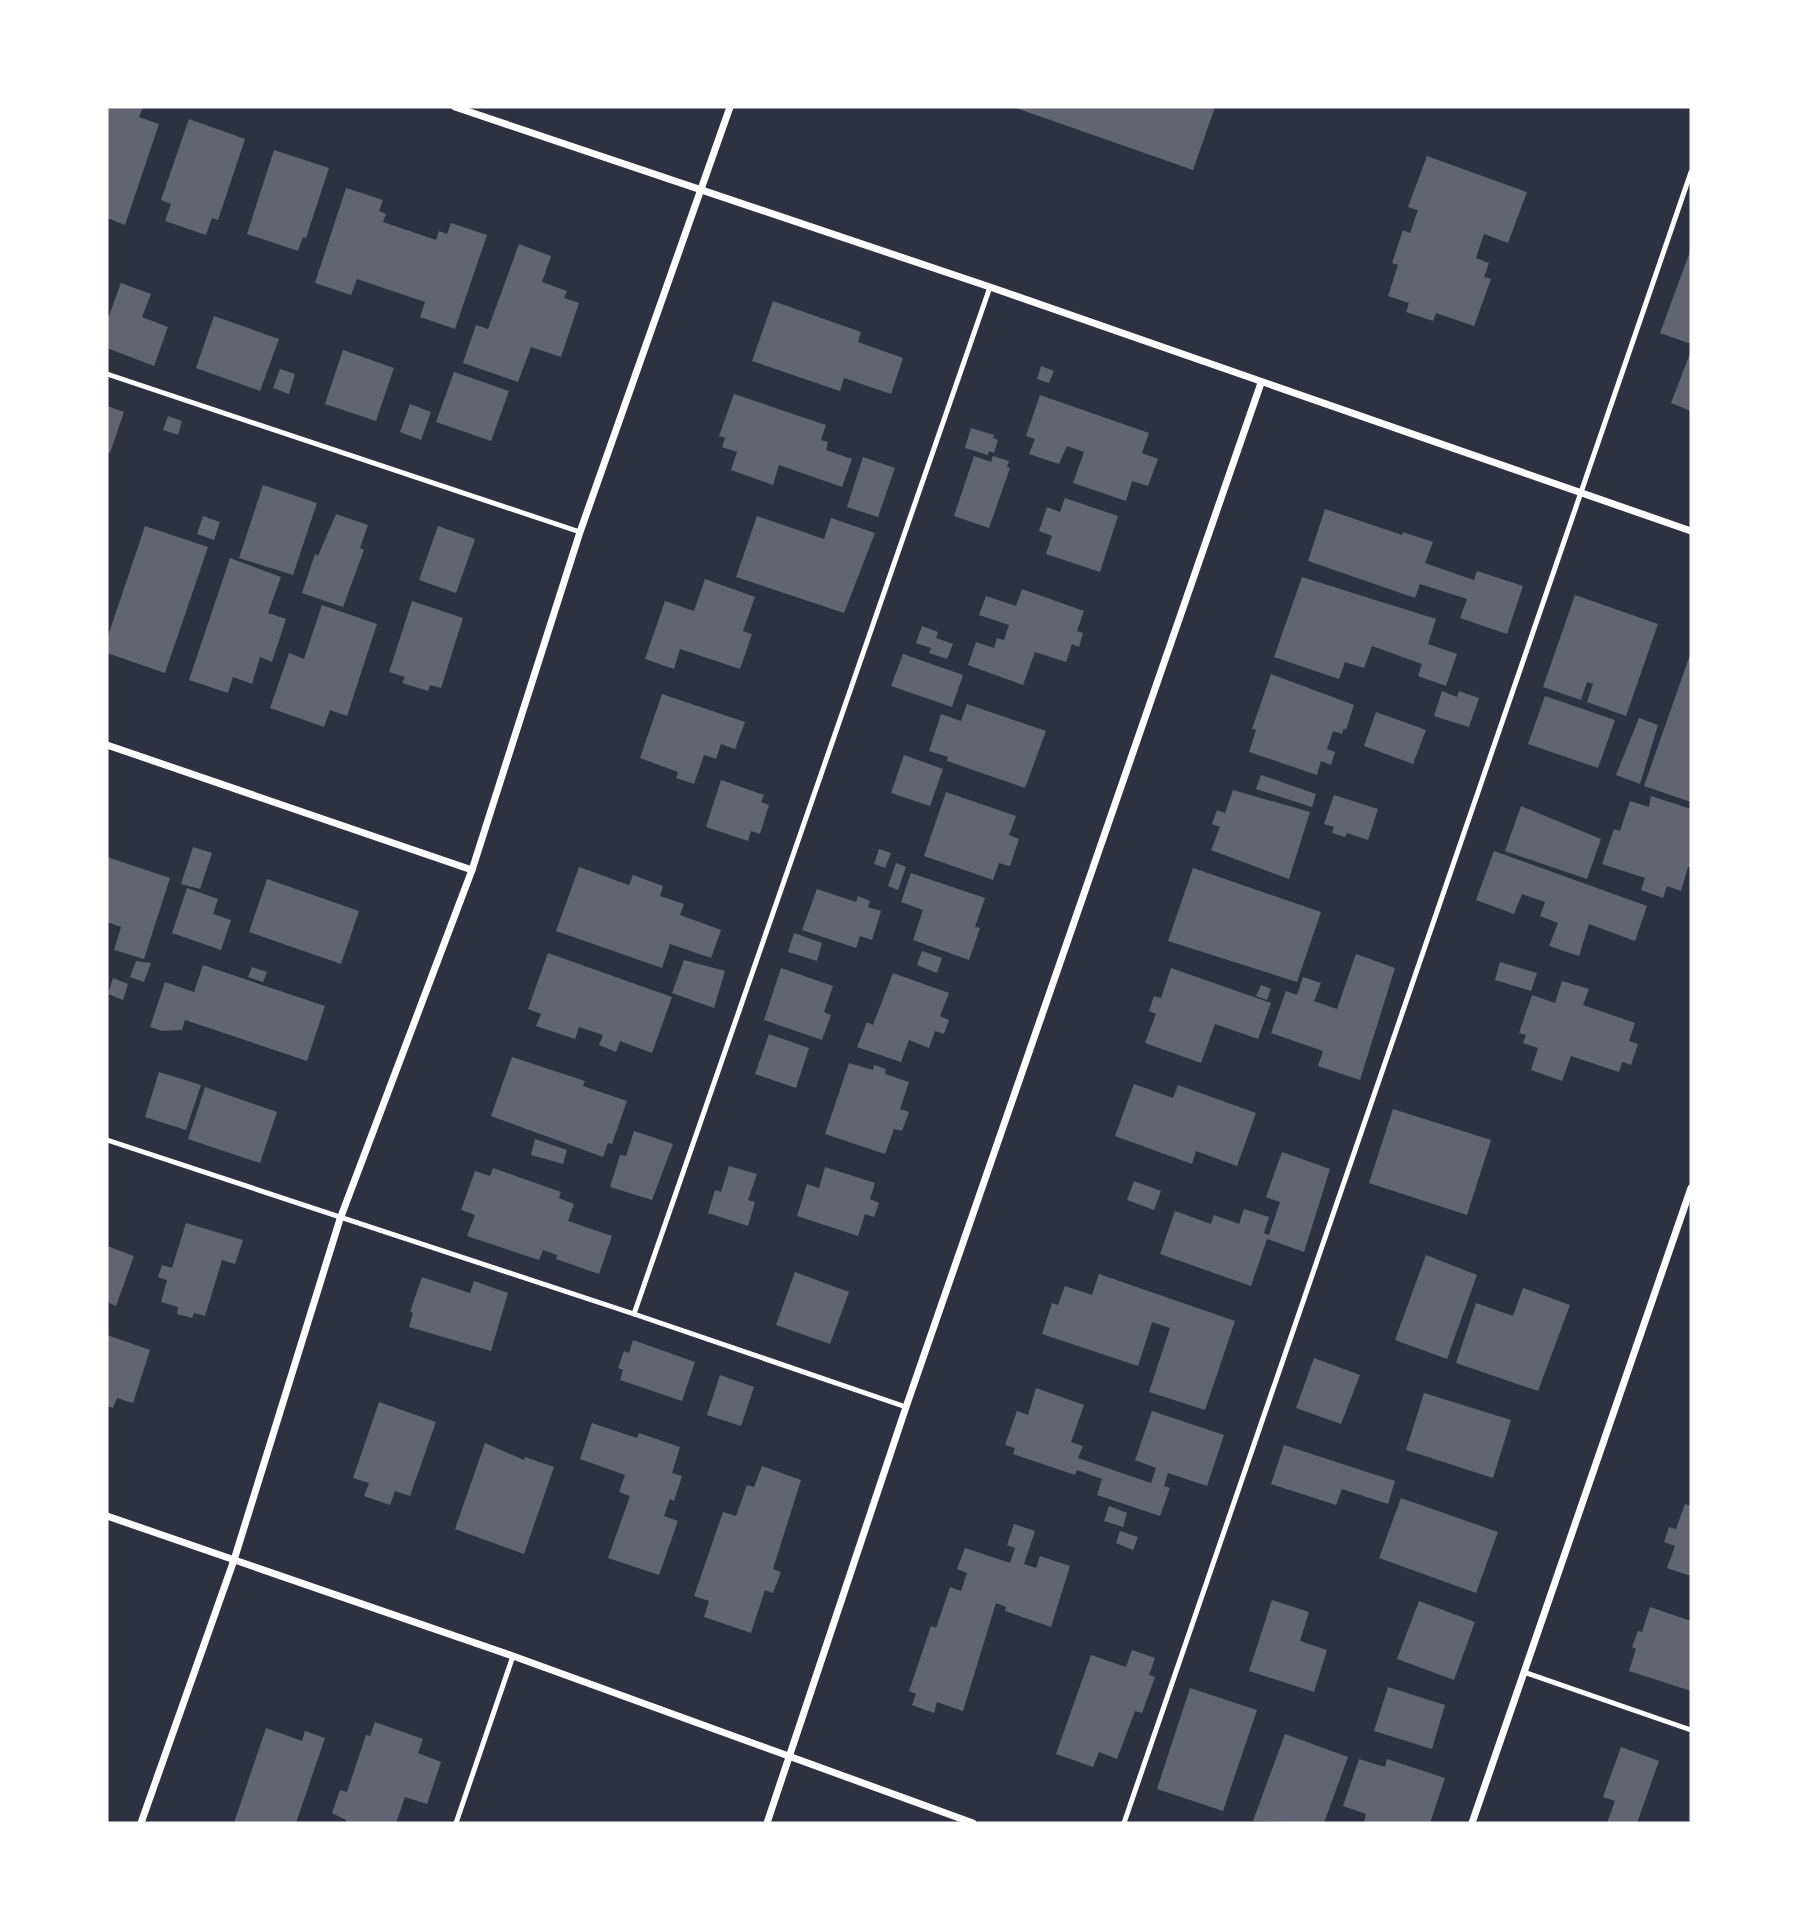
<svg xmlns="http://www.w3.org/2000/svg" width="1798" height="1930" viewBox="0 0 1798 1930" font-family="'Zilla Slab',serif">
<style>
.building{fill:#626471}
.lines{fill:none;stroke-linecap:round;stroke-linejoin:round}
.service{stroke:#fff;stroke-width:5}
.minor{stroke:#fff;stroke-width:7}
</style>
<rect width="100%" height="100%" fill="#2d3142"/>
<g class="building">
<polygon points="107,107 143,107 139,117 159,124 125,225 107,218"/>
<polygon points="1013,107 1215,107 1193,170"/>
<polygon points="189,119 245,139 218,220 212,218 206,235 165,221 171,204 161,200"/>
<polygon points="274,150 329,168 306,238 303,237 298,251 247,234"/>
<polygon points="1427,156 1527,192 1508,243 1484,234 1476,258 1489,263 1484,277 1491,279 1474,326 1436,313 1433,321 1406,312 1409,303 1388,296 1398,265 1392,263 1403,230 1410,233 1418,210 1408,207"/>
<polygon points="346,188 383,200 379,211 386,214 383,222 436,240 439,231 447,234 451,223 487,235 455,329 420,317 425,302 357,279 351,295 315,283"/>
<polygon points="519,244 551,256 542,282 567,291 564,298 579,303 561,357 531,347 518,382 463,363 476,325 488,329"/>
<polygon points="1691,249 1691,344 1660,333"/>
<polygon points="121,283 151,294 142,317 168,327 154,366 107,348 107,321"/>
<polygon points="773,301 861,332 858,342 903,358 891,394 844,378 840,391 752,361"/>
<polygon points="214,316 279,339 260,391 196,368"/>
<polygon points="343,350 394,368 376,421 325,404"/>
<polygon points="1691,351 1691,411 1671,403"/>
<polygon points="1041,366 1054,371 1049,383 1037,379"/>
<polygon points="280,369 295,374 289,394 273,388"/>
<polygon points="454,372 509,391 491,441 436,422"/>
<polygon points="734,394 826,425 821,440 828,442 826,450 852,459 842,487 779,465 773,485 731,470 737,452 722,447 725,438 719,436"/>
<polygon points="1040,395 1149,433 1142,453 1158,459 1148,486 1132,481 1126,501 1073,483 1084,452 1067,446 1059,464 1029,454 1035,439 1026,436"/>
<polygon points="410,404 431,412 421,440 400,432"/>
<polygon points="107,406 124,412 110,453 107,452"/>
<polygon points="168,416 182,421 178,435 163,430"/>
<polygon points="971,428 994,435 993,438 998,440 994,453 989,451 988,455 965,448"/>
<polygon points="974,456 991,462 993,456 1009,461 1007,467 1010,468 989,528 954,516"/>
<polygon points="863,457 895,468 878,517 847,507"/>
<polygon points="263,485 317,503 293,575 239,558"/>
<polygon points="1065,498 1118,516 1100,572 1046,554 1052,536 1039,531 1047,507 1060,512"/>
<polygon points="1325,509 1402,535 1403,532 1433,542 1425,563 1474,580 1477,571 1523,586 1507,634 1460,618 1467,599 1420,584 1415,598 1308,561"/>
<polygon points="336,514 368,525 360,548 364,550 343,607 302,593 315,554 318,556"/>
<polygon points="203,516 220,522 214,540 197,534"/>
<polygon points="757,516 824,539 831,518 875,533 844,613 736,577"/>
<polygon points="145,526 208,547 165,673 107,653 107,639"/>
<polygon points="438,526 475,539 456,593 419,580"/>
<polygon points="230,558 281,577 268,613 286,619 272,662 260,657 252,684 233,677 228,693 189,680"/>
<polygon points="1302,577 1436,619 1428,644 1457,654 1446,686 1418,676 1422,664 1372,646 1364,668 1345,662 1339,679 1274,657"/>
<polygon points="705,579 755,597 743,631 752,634 740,669 680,649 674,669 645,659 665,601 694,611"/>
<polygon points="1022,589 1084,611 1077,631 1083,633 1079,647 1072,644 1066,662 1035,652 1023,685 968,665 976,642 994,648 997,638 1004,640 1009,625 979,615 986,596 1016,606"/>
<polygon points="1575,595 1658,624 1626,716 1587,702 1593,684 1587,682 1581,700 1543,687"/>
<polygon points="412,601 463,618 441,688 430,685 428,691 402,683 405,677 389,672"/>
<polygon points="322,605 377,624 347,716 330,710 324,727 270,708 289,653 304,659"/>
<polygon points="922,626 938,632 936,638 953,644 947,659 929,653 931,648 916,643"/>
<polygon points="1691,652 1691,802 1644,786"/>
<polygon points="903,654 963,675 952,707 891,686"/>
<polygon points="1271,674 1354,705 1346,730 1344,728 1342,734 1333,731 1327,749 1335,752 1331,765 1321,761 1317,775 1249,752 1256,730 1252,729"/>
<polygon points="1442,691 1457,697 1459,691 1479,698 1469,727 1434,716"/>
<polygon points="662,694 745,722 735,749 721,744 716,759 704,755 694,784 676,778 678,772 640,758"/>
<polygon points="1545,696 1615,720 1598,768 1528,744"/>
<polygon points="967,704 1046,731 1025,788 947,761 948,757 929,751 941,714 961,721"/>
<polygon points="1376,712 1426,730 1413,764 1364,746"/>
<polygon points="1639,718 1658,725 1640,784 1616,775"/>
<polygon points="904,755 943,769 930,806 891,793"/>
<polygon points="1261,775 1316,794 1312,807 1256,789"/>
<polygon points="721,780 764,795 761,802 769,805 760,834 751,831 748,841 706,827"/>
<polygon points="1233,790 1310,812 1289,879 1211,850 1220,827 1212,824 1217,810 1225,813"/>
<polygon points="946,792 1016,816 1009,835 1019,839 1010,866 999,863 993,880 924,856"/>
<polygon points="1334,795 1378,809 1368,840 1347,833 1345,837 1332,833 1334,827 1324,824"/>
<polygon points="1651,796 1691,809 1691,868 1688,867 1681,891 1667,886 1663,898 1641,890 1645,878 1602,864 1614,829 1620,831 1630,801 1649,807"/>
<polygon points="1521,806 1601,839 1587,879 1505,851"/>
<polygon points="193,847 212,853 200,889 181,884"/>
<polygon points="879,849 891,853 885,868 874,864"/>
<polygon points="1494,851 1647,906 1635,941 1589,924 1579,956 1549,946 1558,923 1540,916 1545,902 1522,894 1514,914 1476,900"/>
<polygon points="107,857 170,878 144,959 114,950 121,927 107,922"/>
<polygon points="896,863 906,867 898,890 888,886"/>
<polygon points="579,867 629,885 633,875 663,886 660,896 684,904 680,915 721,930 711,958 670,944 662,968 556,931"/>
<polygon points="1193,868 1321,912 1297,982 1168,941"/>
<polygon points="911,873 985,898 975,927 980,928 969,960 913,940 923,910 901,902"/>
<polygon points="267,879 359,911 341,964 249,932"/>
<polygon points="187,888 218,899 213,914 231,920 221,950 172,933"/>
<polygon points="817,889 856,902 858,896 870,901 868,907 881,911 872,940 860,936 856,948 802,930"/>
<polygon points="794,933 822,943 817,961 788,952"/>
<polygon points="922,951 942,958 937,973 917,965"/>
<polygon points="548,953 672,997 652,1053 620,1041 616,1052 599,1045 603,1035 579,1027 575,1039 536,1026 541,1014 528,1009"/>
<polygon points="1356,954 1395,968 1360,1080 1318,1066 1323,1051 1271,1033 1286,991 1297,995 1303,977 1321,983 1314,1001 1337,1009"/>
<polygon points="684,960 725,971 714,1008 672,993"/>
<polygon points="136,961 151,963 144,982 130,977"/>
<polygon points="1500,962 1537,973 1531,991 1495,980"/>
<polygon points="203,965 325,1006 307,1061 185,1020 182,1030 162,1031 150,1027 165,982 194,992"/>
<polygon points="252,967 267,972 263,982 248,977"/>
<polygon points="781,968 833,986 824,1012 831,1015 822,1040 764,1020"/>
<polygon points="1171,968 1271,1003 1258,1039 1215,1024 1201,1063 1145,1043 1156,1014 1149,1011 1154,996 1161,998"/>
<polygon points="893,973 949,993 940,1016 949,1020 944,1034 935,1031 929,1048 909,1040 901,1062 857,1047 867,1022 873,1025"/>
<polygon points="113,978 128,984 123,1000 108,994"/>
<polygon points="1562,981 1589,989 1583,1005 1635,1023 1629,1041 1638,1044 1631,1065 1622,1062 1619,1072 1571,1056 1562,1081 1531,1070 1538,1048 1523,1043 1526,1035 1519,1033 1532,995 1555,1003"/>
<polygon points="1261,985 1271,989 1267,1000 1256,996"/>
<polygon points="769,1034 809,1048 796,1088 755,1074"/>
<polygon points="512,1057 585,1081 583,1086 627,1101 612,1144 608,1143 603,1157 491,1116"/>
<polygon points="849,1063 873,1070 874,1065 886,1069 885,1074 909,1082 900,1109 909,1112 902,1131 894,1129 885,1154 825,1134"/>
<polygon points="159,1072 201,1085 186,1130 145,1117"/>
<polygon points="1134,1084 1173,1098 1178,1085 1256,1113 1237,1166 1196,1151 1192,1164 1115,1136"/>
<polygon points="205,1087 277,1112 260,1163 188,1139"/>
<polygon points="1393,1109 1491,1140 1467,1215 1369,1183"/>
<polygon points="634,1131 673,1144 652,1200 610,1187 620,1155 626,1156"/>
<polygon points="535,1139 567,1150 563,1164 531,1155"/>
<polygon points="1282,1152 1330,1169 1304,1252 1267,1239 1251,1286 1160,1254 1175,1211 1211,1224 1214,1215 1239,1224 1244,1209 1269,1217 1264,1233 1269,1235 1280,1202 1266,1197"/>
<polygon points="729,1166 757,1174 748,1200 755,1202 748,1226 708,1213 715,1190 721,1192"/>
<polygon points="825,1167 875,1183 870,1199 879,1203 874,1217 865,1214 858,1236 797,1216 807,1184 819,1188"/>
<polygon points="493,1168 561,1192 559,1198 574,1204 568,1221 612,1236 599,1274 556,1259 557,1255 543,1250 539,1260 467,1236 475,1215 461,1210 475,1171 490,1176"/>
<polygon points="1134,1181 1161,1191 1154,1210 1127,1200"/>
<polygon points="186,1223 243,1240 235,1264 222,1260 205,1316 194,1313 192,1318 177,1314 178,1307 161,1302 167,1280 158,1277 162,1265 172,1268"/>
<polygon points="107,1246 134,1256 116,1306 107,1302"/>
<polygon points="1426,1255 1477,1275 1447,1359 1395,1340"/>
<polygon points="795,1272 849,1292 830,1344 776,1325"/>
<polygon points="1099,1274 1235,1321 1205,1410 1149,1392 1170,1328 1152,1322 1138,1366 1042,1334 1052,1303 1058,1305 1065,1286 1092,1295"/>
<polygon points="422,1277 470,1293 474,1281 508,1293 491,1351 409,1327 413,1313 410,1312"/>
<polygon points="1523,1288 1570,1305 1538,1391 1456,1363 1476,1303 1513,1316"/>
<polygon points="107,1335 150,1350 133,1403 117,1398 113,1408 107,1406"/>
<polygon points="633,1340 695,1362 682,1401 620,1380 623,1370 618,1368 624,1351 629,1353"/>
<polygon points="1314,1358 1360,1375 1341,1424 1296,1408"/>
<polygon points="720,1375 754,1387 741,1426 707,1415"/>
<polygon points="1036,1388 1084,1405 1071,1442 1083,1446 1078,1458 1151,1483 1156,1468 1135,1460 1152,1411 1224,1435 1207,1486 1168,1473 1164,1486 1170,1488 1160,1516 1097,1495 1102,1479 1077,1470 1075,1475 1013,1454 1015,1448 1005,1445 1017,1411 1028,1415"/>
<polygon points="1424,1393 1511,1420 1493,1478 1406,1450"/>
<polygon points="379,1402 436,1422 410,1496 395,1491 390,1505 364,1496 369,1483 353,1478"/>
<polygon points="592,1423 637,1438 639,1433 680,1447 672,1473 682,1476 674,1501 670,1499 664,1516 678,1521 659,1575 608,1558 630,1496 619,1492 625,1475 580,1459"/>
<polygon points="485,1443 524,1460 525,1457 554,1467 524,1554 455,1529"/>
<polygon points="1284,1445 1395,1481 1388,1504 1342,1489 1336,1505 1271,1484"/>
<polygon points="762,1466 801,1480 773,1569 781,1572 773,1593 765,1590 751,1633 704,1617 709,1601 694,1596 723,1512 736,1516 747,1485 754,1487"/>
<polygon points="1401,1498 1498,1532 1476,1593 1379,1558"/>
<polygon points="1685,1504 1691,1506 1691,1576 1667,1568 1675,1546 1664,1542 1669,1527 1676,1529"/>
<polygon points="1109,1506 1127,1513 1123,1527 1104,1521"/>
<polygon points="1014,1524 1035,1531 1024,1564 1036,1568 1040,1556 1070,1566 1051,1627 1005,1611 1006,1607 996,1603 963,1711 937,1702 934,1713 912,1705 916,1694 909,1691 931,1626 936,1628 950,1587 961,1591 967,1573 957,1569 965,1548 1010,1563 1015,1548 1007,1545"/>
<polygon points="1120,1531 1138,1537 1133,1550 1116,1543"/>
<polygon points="1272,1600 1309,1612 1300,1641 1327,1650 1314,1692 1249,1671"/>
<polygon points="1419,1601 1475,1622 1454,1680 1397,1659"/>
<polygon points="1650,1607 1691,1621 1691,1691 1629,1671 1636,1649 1632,1647 1638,1631 1642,1632"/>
<polygon points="1132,1650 1155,1658 1149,1675 1155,1677 1142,1713 1135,1711 1117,1759 1099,1752 1093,1767 1056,1754 1091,1655 1126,1667"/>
<polygon points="1388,1687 1445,1705 1432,1749 1374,1731"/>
<polygon points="1190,1688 1257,1710 1223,1811 1157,1789"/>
<polygon points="375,1722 423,1739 418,1753 441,1762 427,1804 405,1797 396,1823 344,1823 346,1820 332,1813 340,1790 347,1792 366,1735 370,1736"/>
<polygon points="266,1728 302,1741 305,1731 325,1738 296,1823 234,1823"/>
<polygon points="1285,1734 1348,1757 1324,1823 1253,1821"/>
<polygon points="1621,1747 1659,1761 1637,1823 1607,1823 1615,1801 1603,1797"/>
<polygon points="1359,1759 1385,1767 1387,1759 1445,1778 1430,1823 1364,1823 1366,1814 1343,1806"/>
</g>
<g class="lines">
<g class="service">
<polyline points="107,374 580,532"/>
<polyline points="107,1140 634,1314"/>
<polyline points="906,1407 634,1314 990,287"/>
<polyline points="1524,1672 1691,1730"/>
<polyline points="456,1823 513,1656"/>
<polyline points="1124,1823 1691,172"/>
</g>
<g class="minor">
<polyline points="455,107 990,287 1691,531"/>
<polyline points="107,745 472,870"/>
<polyline points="107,1516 513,1656 973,1823"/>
<polyline points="141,1823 234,1560 340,1219 472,870 580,532 730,107"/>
<polyline points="767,1823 906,1407 1261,383"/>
<polyline points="1472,1823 1691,1188"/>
</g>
</g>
<rect width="1798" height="1930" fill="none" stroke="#ffffff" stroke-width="217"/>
</svg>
